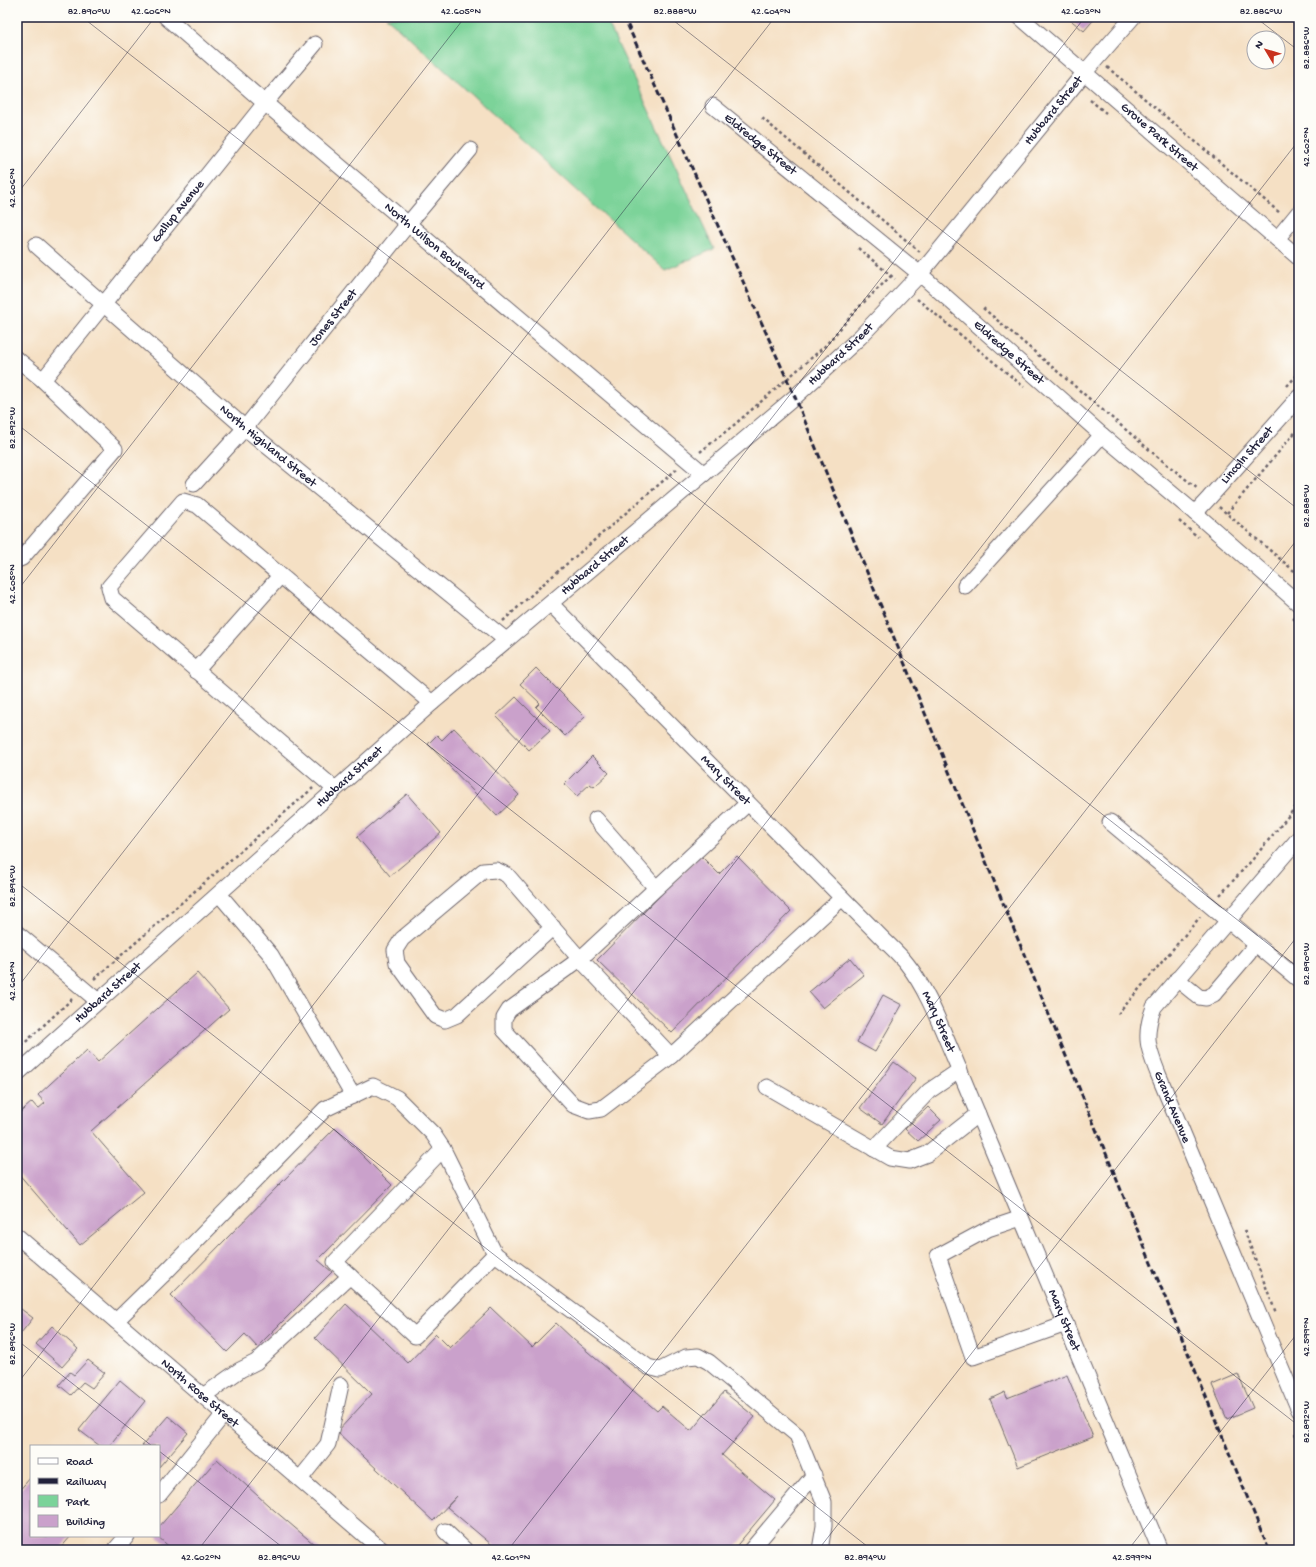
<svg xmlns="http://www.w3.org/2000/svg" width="1316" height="1567" viewBox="0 0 1316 1567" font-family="'Gochi Hand',sans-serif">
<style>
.green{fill:#7bd399;stroke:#4e7a6a}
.building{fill:#caa1cb}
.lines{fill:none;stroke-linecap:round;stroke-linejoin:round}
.minor-casing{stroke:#6c646b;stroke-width:17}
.path{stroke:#6c646b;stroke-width:2.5;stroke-dasharray:3 3;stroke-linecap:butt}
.minor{stroke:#fff;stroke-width:15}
.rail{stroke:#22223b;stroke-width:3;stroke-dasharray:6 3;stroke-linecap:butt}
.ticks{fill:none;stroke:#22223b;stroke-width:1;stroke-opacity:0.45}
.labels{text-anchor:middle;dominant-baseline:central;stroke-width:4;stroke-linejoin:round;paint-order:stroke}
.street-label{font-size:13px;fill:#22223b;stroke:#fdfcf7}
.neatline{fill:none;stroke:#22223b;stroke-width:1.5}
.ticks-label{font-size:10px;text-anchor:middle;fill:#22223b}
</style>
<rect width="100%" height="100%" fill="#fdfcf7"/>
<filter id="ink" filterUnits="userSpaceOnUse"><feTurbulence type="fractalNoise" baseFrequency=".025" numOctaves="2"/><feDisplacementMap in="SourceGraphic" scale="8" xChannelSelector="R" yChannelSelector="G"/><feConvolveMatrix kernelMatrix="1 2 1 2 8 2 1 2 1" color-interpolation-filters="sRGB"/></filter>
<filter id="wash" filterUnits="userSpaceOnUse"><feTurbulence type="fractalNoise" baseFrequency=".012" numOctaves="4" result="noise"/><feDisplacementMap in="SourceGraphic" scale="16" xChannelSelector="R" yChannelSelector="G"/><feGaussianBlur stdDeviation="0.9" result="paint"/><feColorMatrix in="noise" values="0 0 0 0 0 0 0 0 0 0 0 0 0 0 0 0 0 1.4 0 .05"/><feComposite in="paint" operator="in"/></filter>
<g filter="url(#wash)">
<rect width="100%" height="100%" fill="#f5e0c4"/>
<polygon class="green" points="386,17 605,17 714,249 665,270"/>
<g id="blocks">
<g class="building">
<polygon points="1067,17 1096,17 1084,31"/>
<polygon points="536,668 585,717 565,736 536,707 540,703 520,684"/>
<polygon points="516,697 550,731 529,750 496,716"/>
<polygon points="454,728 519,795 497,816 428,744 437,735 442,740"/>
<polygon points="592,756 609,773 594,787 590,784 577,796 564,784"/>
<polygon points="407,794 441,833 390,876 357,837"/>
<polygon points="700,855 719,874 737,856 791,911 672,1033 597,960"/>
<polygon points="850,958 864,975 823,1008 809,992"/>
<polygon points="197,973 229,1009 91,1131 144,1192 80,1245 17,1172 17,1115 32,1102 38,1109 45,1103 38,1095 87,1050 98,1062"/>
<polygon points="883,995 902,1005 875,1052 857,1042"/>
<polygon points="894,1062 916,1078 882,1124 860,1108"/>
<polygon points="928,1107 941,1120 918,1141 905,1129"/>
<polygon points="335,1128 392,1185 318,1260 332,1272 257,1347 245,1334 227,1352 171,1295"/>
<polygon points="346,1304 408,1363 436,1334 450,1348 491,1308 532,1347 556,1323 574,1340 657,1411 662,1406 691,1431 724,1392 755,1417 722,1455 775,1500 733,1550 498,1550 447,1507 457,1496 433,1521 337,1432 372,1394 315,1338"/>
<polygon points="21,1309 33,1318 17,1338 17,1314"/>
<polygon points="52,1326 78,1349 62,1367 36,1344"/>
<polygon points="88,1360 105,1373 92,1388 83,1382 71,1395 59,1385 70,1372 74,1375"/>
<polygon points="1238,1374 1253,1408 1227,1419 1212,1385"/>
<polygon points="1067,1375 1093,1437 1018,1467 990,1399 1005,1392 1007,1398"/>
<polygon points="120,1380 145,1401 109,1446 100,1446 79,1430"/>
<polygon points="168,1416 188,1433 159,1467 159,1446 142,1446"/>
<polygon points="217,1459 268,1505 321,1550 173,1550 157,1536 159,1536 159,1527"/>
<polygon points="31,1477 31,1536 71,1536 59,1550 17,1550 17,1493"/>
</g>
</g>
</g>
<g filter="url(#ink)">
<use href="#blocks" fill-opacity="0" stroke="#6c646b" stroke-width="1"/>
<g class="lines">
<defs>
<g id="minor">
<path id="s1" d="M166,17L265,103L704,474"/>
<path id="s2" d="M1020,17L1299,258"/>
<path id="s3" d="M713,106L920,274L1102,435L1195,513L1299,604"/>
<polyline points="1277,239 1299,212"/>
<path id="s4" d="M36,245L245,428L506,640"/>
<polyline points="17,359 43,380 115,449 22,558 17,560"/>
<path id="s5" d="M43,380L265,103L315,44"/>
<path id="s6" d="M194,484L245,428L408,224L470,150"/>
<path id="s7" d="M1195,513L1209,498L1299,397"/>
<polyline points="965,586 1102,435"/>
<path id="s8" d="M551,604L883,939C891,947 900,955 907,964C927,989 941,1027 954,1057L1160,1550"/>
<polyline points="196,671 280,576"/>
<polyline points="335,789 112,598 109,587 183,501 197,505 432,703"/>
<polyline points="748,803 580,959 671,1056 842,898"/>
<polyline points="596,819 656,888"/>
<polyline points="1110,822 1299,980"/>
<path id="s9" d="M1299,838L1154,1007C1143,1036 1148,1049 1159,1076L1299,1410"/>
<polyline points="219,894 271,955 353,1096"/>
<polyline points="553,927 457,1015 445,1020 435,1016 397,963 395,950 402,939 483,871 496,870 507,875 580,959 509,1010 504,1018 504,1030 573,1105 589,1111 601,1109 671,1056"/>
<polyline points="17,933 98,1001"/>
<polyline points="1177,979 1199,997 1206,998 1214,994 1249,953"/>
<path id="s10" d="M17,1074L432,703L795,397L860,337L920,274L1085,72L1133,17"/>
<polyline points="767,1087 890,1158 909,1161 927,1154 978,1114"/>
<polyline points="874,1149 929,1091 960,1070"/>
<polyline points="1021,1218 988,1229 938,1256 973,1357 1066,1324"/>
<path id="s11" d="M17,1236L382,1550"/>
<polyline points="495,1254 648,1367 660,1370 686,1357 698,1356 709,1362 797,1435 824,1502 824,1526 820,1550"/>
<polyline points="350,1276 415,1336 495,1254 443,1149"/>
<polyline points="116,1321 162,1276 325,1109 373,1086 397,1098 433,1134 443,1149 335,1262 350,1276 256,1362 240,1370 203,1396"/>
<polyline points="300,1479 328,1444 341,1385"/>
<polyline points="159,1495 224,1414"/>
<polyline points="445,1531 465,1550"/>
<polyline points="115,1550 127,1536"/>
<polyline points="751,1550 814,1475"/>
</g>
</defs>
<use href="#minor" class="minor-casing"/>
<g class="path">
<polyline points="1107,67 1280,213"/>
<polyline points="1090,100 1106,113"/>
<polyline points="762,118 920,252"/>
<polyline points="858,248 895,279"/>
<polyline points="917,299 1024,387"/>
<polyline points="983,308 1159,458 1198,489"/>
<polyline points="1287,386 1299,373"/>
<polyline points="700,452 734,425 824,347 859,307 891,276"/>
<polyline points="1219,507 1299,575"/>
<polyline points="1227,513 1299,428"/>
<polyline points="1179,521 1198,537"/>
<polyline points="1293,618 1299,623"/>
<polyline points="503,621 541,586 677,469"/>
<polyline points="1220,895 1253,859 1299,803"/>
<polyline points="94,979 313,788"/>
<polyline points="1118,1014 1200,917"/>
<polyline points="17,1050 72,999"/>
<polyline points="1244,1230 1276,1313"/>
<polyline points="1295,1433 1299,1445"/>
</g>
<use href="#minor" class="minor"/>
<polyline class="rail" points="624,17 795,397 1269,1550"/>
</g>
</g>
<path class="ticks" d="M82,17L1299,968M669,17L1299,510M1255,17L1299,51M17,194L155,17M17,424L1299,1426M17,591L465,17M17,882L872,1550M17,988L775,17M17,1340L152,1446M17,1384L1085,17M159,1451L286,1550M198,1550L1299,140M508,1550L1299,537M818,1550L1299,934M1128,1550L1299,1331"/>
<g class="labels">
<g class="street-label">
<text stroke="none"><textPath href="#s10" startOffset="1418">Hubbard Street</textPath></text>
<text stroke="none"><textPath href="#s2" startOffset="184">Grove Park Street</textPath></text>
<text stroke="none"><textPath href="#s3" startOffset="61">Eldredge Street</textPath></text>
<text stroke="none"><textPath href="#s5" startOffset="216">Gallup Avenue</textPath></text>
<text stroke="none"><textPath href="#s1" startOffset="353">North Wilson Boulevard</textPath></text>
<text stroke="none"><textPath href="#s6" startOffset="217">Jones Street</textPath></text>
<text stroke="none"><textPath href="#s3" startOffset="385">Eldredge Street</textPath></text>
<text stroke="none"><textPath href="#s10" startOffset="1094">Hubbard Street</textPath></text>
<text stroke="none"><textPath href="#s4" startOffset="307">North Highland Street</textPath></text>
<text stroke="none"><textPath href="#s7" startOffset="78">Lincoln Street</textPath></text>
<text stroke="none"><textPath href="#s10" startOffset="770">Hubbard Street</textPath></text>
<text stroke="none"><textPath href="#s10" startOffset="446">Hubbard Street</textPath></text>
<text stroke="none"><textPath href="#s8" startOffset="248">Mary Street</textPath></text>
<text stroke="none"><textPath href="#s10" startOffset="122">Hubbard Street</textPath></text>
<text stroke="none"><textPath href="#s8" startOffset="572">Mary Street</textPath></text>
<text stroke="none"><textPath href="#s9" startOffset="328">Grand Avenue</textPath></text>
<text stroke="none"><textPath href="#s8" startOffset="896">Mary Street</textPath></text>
<text stroke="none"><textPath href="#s11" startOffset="241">North Rose Street</textPath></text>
</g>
</g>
<rect width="1316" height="1567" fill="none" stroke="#fdfcf7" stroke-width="44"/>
<rect x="30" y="1445" width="130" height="92" fill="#fdfcf7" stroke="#a5a5ac"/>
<rect x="38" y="1458" width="20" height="6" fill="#ffffff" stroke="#a5a5ac"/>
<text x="66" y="1465" font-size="12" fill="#22223b">Road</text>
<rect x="38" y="1478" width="20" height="6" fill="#22223b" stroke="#a5a5ac"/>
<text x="66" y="1485" font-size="12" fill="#22223b">Railway</text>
<rect x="38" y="1495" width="20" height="12" fill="#7bd399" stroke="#a5a5ac"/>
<text x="66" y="1505" font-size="12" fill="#22223b">Park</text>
<rect x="38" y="1515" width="20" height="12" fill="#caa1cb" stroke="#a5a5ac"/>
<text x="66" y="1525" font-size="12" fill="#22223b">Building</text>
<g transform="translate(1266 50) rotate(308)"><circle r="19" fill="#fdfcf7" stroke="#a5a5ac"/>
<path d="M0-3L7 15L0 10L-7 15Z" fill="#c8321e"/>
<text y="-6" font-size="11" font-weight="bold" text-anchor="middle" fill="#22223b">N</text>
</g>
<rect x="22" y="22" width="1272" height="1523" class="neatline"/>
<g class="ticks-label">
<text x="89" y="14">82.890°W</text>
<text x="151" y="14">42.606°N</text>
<text x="461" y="14">42.605°N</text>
<text x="675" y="14">82.888°W</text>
<text x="771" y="14">42.604°N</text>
<text x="1081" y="14">42.603°N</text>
<text x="1261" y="14">82.886°W</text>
<text transform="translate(1305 48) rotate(-90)" y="4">82.886°W</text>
<text transform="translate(1305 147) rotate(-90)" y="4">42.602°N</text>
<text transform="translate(11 188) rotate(-90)" y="4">42.606°N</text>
<text transform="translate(11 428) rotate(-90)" y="4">82.892°W</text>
<text transform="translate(1305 506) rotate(-90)" y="4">82.888°W</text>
<text transform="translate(11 584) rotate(-90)" y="4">42.605°N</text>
<text transform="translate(11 886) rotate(-90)" y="4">82.894°W</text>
<text transform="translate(1305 964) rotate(-90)" y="4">82.890°W</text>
<text transform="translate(11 981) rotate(-90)" y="4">42.604°N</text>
<text transform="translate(1305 1337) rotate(-90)" y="4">42.599°N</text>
<text transform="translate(11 1344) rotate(-90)" y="4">82.896°W</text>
<text transform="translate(1305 1422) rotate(-90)" y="4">82.892°W</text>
<text x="201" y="1560">42.602°N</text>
<text x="279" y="1560">82.896°W</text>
<text x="511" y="1560">42.601°N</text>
<text x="865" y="1560">82.894°W</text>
<text x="1132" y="1560">42.599°N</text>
</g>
</svg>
